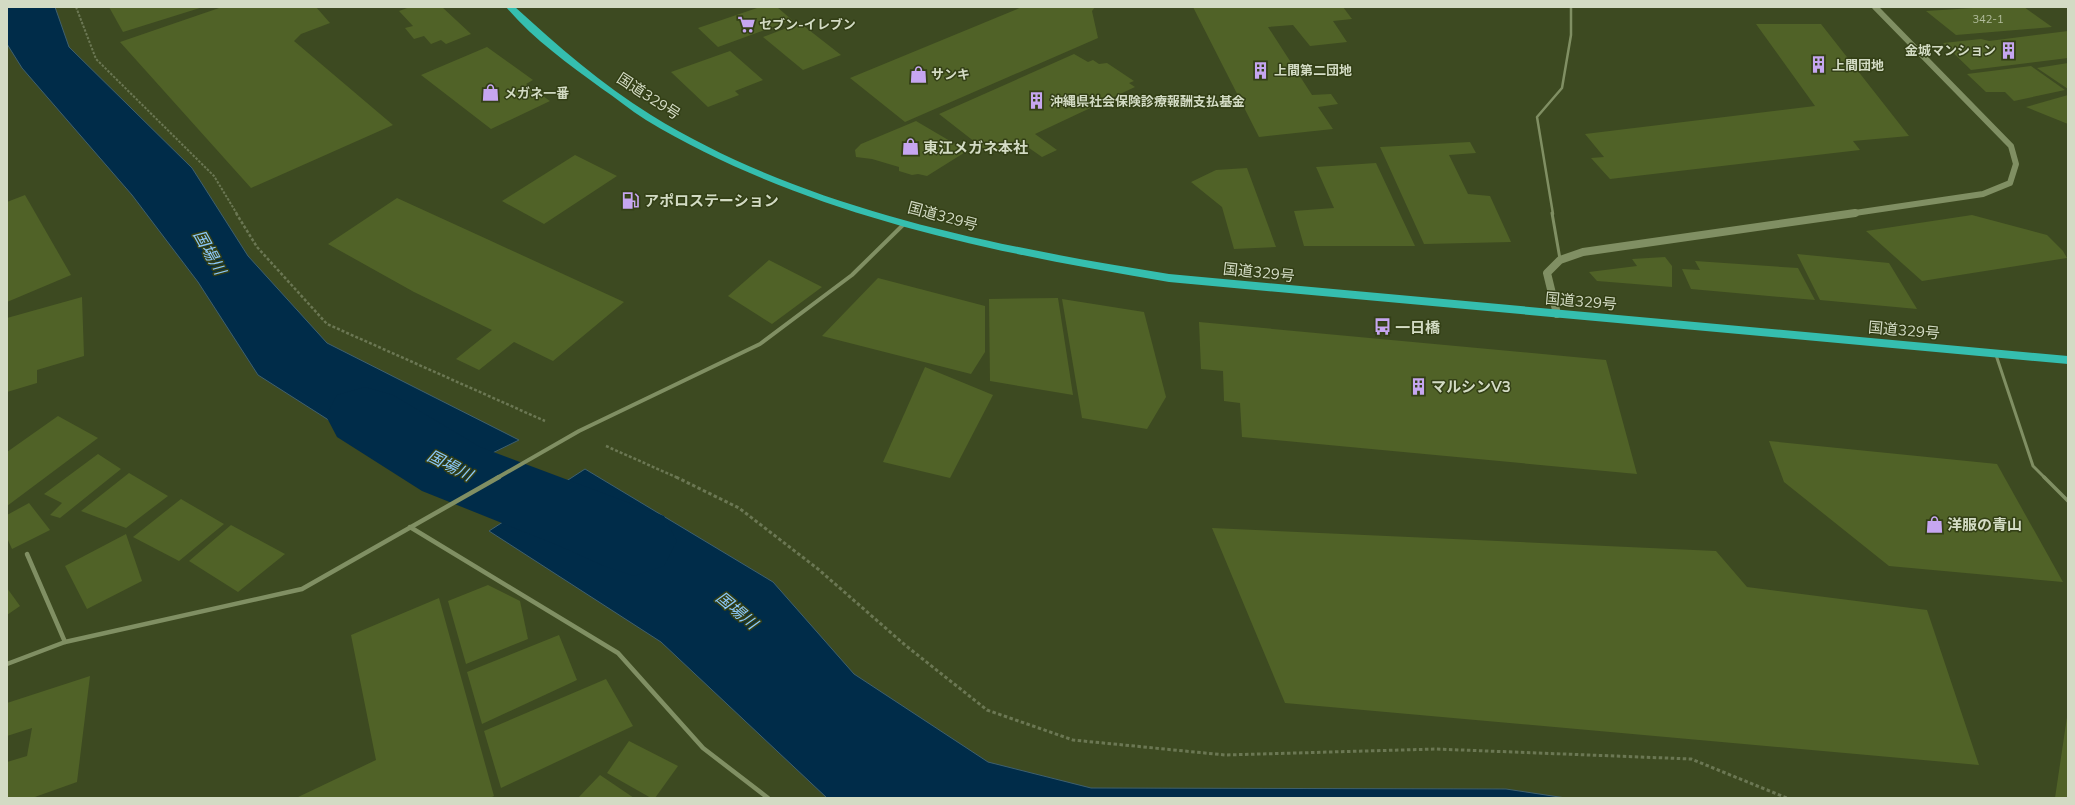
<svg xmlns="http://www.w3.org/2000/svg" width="2075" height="805" viewBox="0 0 2075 805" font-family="Mulish,'Noto Sans JP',sans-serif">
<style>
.water{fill:#002c49;stroke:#3f606e}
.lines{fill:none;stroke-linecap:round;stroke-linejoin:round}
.river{fill:#002c49;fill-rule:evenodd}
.building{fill:#506227}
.path-far2{stroke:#6b7753;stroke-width:2;stroke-dasharray:2.5 1.5;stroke-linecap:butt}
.path-far1{stroke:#6b7753;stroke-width:2.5;stroke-dasharray:3 2;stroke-linecap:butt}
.path{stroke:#6b7753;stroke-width:3;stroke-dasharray:3.5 2.5;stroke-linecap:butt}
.lane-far2{stroke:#808f63;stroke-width:2.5}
.lane-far1{stroke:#808f63;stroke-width:3}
.lane{stroke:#808f63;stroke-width:3.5}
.street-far1{stroke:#808f63;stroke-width:4}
.street{stroke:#808f63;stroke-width:4.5}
.secondary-far1{stroke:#808f63;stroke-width:6}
.secondary{stroke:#808f63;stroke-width:8}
.highway{fill:#35beaf;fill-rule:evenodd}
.labels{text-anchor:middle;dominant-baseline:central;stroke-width:3;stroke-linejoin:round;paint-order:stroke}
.far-number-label{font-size:11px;fill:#b2bd9d}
.far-poi-label{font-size:13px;font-weight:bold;fill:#d3dbc4;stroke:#333f16;text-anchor:start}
.street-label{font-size:15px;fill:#d3dbc4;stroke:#333f16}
.poi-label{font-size:15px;font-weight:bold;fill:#d3dbc4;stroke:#333f16;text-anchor:start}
.water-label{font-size:16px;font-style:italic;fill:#8cc9fa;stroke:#333f16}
</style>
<rect width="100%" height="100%" fill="#3d4a21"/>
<g class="water">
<polygon points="7,7 55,7 69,47 192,168 248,256 327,343 519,440 429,484 258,375 198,282 132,195 22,68 7,44"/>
<polygon points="585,469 773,582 854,674 988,762 1091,788 1506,789 1566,798 827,798 661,642 489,531"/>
</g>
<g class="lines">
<polygon class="river" points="365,387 393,395 480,447 664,516 677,541 664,566 634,576 604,566 557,545 422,491 337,437 326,416 337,395"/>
</g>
<g class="building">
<polygon points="109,7 203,7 123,32"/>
<polygon points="222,7 316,7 330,23 301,34 294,41 393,125 251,188 120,42"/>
<polygon points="410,7 442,7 471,34 446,44 441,40 431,44 424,36 414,39 405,28 413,26 399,11"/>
<polygon points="760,7 777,7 792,20 718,47 698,28"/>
<polygon points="1022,7 1095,7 1092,11 1098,38 905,122 850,78"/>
<polygon points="1193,7 1343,7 1352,19 1333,21 1347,42 1310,46 1293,25 1268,27 1312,95 1331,94 1338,104 1318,107 1333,129 1259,137"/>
<polygon points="1989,7 2024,7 2052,27 1956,35 1926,11"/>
<polygon points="800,23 841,55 803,70 763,37"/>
<polygon points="1756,24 1821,24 1909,136 1853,141 1860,150 1610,179 1591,158 1604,157 1585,134 1815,106"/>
<polygon points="2068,31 2068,58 1971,70 1943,43 1981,39 1989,41"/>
<polygon points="487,47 533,80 526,84 550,101 491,129 421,75"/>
<polygon points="730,51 763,80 735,91 739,95 708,107 671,72"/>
<polygon points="1074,54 1088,62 1093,60 1099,64 1107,63 1134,81 1129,83 1135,87 1035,134 1057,150 1042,157 1019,141 989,153 939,114"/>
<polygon points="2068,63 2068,89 2037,68"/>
<polygon points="2031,66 2065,90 2014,101 2005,92 1986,92 1967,74"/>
<polygon points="2068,95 2068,124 2026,107"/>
<polygon points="916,121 967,151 927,176 918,174 912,175 899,171 899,167 872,159 856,157 855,150 861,144"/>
<polygon points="1470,142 1476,153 1449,155 1468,194 1490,196 1511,242 1424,244 1380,147"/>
<polygon points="575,155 617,176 544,224 502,201"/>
<polygon points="1376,163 1415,246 1304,246 1294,211 1334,208 1316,167"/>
<polygon points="1247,168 1276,247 1234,249 1222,207 1191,182 1216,170"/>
<polygon points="25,195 71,275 7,302 7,202"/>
<polygon points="397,198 489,240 624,302 553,361 514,342 479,370 456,359 492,330 414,292 328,244"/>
<polygon points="1972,215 2047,235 2063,251 2067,258 1922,281 1866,231"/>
<polygon points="1797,254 1889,263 1917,309 1820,300"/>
<polygon points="1665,257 1672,266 1672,287 1597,281 1589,272 1637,266 1632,259"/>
<polygon points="769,260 822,287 772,324 728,296"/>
<polygon points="1695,261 1798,268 1815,300 1691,289 1682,269 1700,270"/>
<polygon points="878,278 985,306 985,352 971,374 822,336"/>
<polygon points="82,297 84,356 37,370 37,383 7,392 7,318"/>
<polygon points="1058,298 1073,395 990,381 989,299"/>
<polygon points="1062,299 1144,312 1166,397 1147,429 1082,418"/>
<polygon points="1199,322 1606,360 1637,474 1242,437 1240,403 1224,401 1223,371 1201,369"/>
<polygon points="925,367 993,395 950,478 883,462"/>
<polygon points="58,416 98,438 7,506 7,452"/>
<polygon points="1769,441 1997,464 2063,582 1889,566 1784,482"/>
<polygon points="98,454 121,469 60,518 50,515 62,503 44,494"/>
<polygon points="129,473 168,496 126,528 81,511"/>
<polygon points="181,499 224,524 179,561 133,537"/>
<polygon points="29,503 50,530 12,549 7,538 7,515"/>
<polygon points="231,525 285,554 238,592 189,561"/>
<polygon points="1212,528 1716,551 1747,587 1927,610 1979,765 1285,703"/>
<polygon points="126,534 142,581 87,609 65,566"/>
<polygon points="488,585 520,601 528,639 466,664 448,601"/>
<polygon points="7,588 20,606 7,615"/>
<polygon points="439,598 494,796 490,798 296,798 376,760 351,635"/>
<polygon points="559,635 577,680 482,724 467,672"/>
<polygon points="90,676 77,782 32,798 7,798 7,762 27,756 32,728 7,736 7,703"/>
<polygon points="606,679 633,726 501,788 484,731"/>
<polygon points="2067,717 2068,798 2055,798"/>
<polygon points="629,741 678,766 655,798 651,798 607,773"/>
<polygon points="600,775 634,798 578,798"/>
</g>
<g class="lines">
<polyline class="path-far2" points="76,7 96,59 214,176 237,214"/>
<g class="path-far1">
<polyline points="236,213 257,247 327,324 545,421"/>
<polyline points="606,446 678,478"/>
</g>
<polyline class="path" points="676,477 739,508 818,569 905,645 987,710 1073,740 1225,755 1436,749 1691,759 1787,798"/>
<polyline class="lane-far2" points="1553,214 1537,117 1562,88 1571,35 1571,7"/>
<g class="lane-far1">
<polyline points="1552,213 1560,259"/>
<polyline points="1996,355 2033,466 2045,478"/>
</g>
<polyline class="lane" points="2044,477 2068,501"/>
<polyline class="street-far1" points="497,478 579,431 760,344 852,275 905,223"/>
<g class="street">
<polyline points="410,527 618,653 703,748 768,798"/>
<polyline points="27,554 65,642"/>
<polyline points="7,664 65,642 302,589 499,477"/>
</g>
<polyline class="secondary-far1" points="1848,214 1983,194 2010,183 2016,164 2011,146 1875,7"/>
<polyline class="secondary" points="1557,314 1547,273 1560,260 1583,252 1855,213"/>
<path class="highway" d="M506,7H515C558,46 601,84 651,115C803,209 994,246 1169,274L2068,356V364L1169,282C990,252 804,215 646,120C630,110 616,98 601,88C568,64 532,38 506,7Z"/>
</g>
<defs>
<symbol id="supermarket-bare" viewBox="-9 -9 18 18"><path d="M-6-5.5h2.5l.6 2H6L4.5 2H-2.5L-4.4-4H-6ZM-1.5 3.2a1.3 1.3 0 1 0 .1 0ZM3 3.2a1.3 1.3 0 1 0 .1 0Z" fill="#c6a6f0" stroke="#333f16" stroke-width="2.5" paint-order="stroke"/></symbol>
<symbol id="building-bare" viewBox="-9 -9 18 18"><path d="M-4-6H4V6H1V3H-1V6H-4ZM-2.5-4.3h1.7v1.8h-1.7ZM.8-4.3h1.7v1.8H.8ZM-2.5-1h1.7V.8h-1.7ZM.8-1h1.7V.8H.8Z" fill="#c6a6f0" stroke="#333f16" stroke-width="2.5" paint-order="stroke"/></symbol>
<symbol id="shop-bare" viewBox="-9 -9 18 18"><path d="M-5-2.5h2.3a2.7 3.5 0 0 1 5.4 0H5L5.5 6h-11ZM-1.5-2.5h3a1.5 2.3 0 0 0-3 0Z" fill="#c6a6f0" stroke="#333f16" stroke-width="2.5" paint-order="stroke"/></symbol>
<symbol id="fuel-bare" viewBox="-9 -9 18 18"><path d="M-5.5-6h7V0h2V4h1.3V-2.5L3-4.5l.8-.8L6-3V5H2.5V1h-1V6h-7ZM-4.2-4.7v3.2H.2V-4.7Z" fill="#c6a6f0" stroke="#333f16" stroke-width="2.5" paint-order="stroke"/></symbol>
<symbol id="bus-bare" viewBox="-9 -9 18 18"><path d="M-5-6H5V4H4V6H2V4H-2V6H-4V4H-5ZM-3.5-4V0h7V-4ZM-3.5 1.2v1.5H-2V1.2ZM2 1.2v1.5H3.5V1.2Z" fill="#c6a6f0" stroke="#333f16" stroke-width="2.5" paint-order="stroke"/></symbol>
</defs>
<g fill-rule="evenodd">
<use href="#supermarket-bare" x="734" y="12" width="25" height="25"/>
<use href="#building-bare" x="1996" y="38" width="25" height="25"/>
<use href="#building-bare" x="1806" y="52" width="25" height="25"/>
<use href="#building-bare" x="1248" y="58" width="25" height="25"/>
<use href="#shop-bare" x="906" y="62" width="25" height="25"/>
<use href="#shop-bare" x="478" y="80" width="25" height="25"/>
<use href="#building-bare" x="1024" y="88" width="25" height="25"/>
<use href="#shop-bare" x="898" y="134" width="25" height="25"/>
<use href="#fuel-bare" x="618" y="188" width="25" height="25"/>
<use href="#bus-bare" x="1370" y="314" width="25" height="25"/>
<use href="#building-bare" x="1406" y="374" width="25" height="25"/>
<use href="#shop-bare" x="1922" y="512" width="25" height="25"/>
</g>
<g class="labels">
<g class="far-number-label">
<text x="1988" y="19">342-1</text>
</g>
<g class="far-poi-label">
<text x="759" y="24">セブン-イレブン</text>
<text x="1996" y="50" text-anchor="end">金城マンション</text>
<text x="1832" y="65">上間団地</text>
<text x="1274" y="70">上間第二団地</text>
<text x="931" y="74">サンキ</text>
<text x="504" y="93">メガネ一番</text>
<text x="1050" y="101">沖縄県社会保険診療報酬支払基金</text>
</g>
<g class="street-label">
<text transform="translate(649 96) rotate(33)">国道329号</text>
<text transform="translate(943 216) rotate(15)">国道329号</text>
<text transform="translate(1259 272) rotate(6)">国道329号</text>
<text transform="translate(1581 301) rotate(5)">国道329号</text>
<text transform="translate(1904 330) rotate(5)">国道329号</text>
</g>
<g class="poi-label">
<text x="923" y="147">東江メガネ本社</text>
<text x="644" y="200">アポロステーション</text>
<text x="1395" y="327">一日橋</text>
<text x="1431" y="386">マルシンV3</text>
<text x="1947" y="524">洋服の青山</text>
</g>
<g class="water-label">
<text transform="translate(210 252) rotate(61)">国場川</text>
<text transform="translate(450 465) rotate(27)">国場川</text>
<text transform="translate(737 610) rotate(40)">国場川</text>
</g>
</g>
<rect width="2075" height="805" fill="none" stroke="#d3dbc4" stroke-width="16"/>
</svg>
